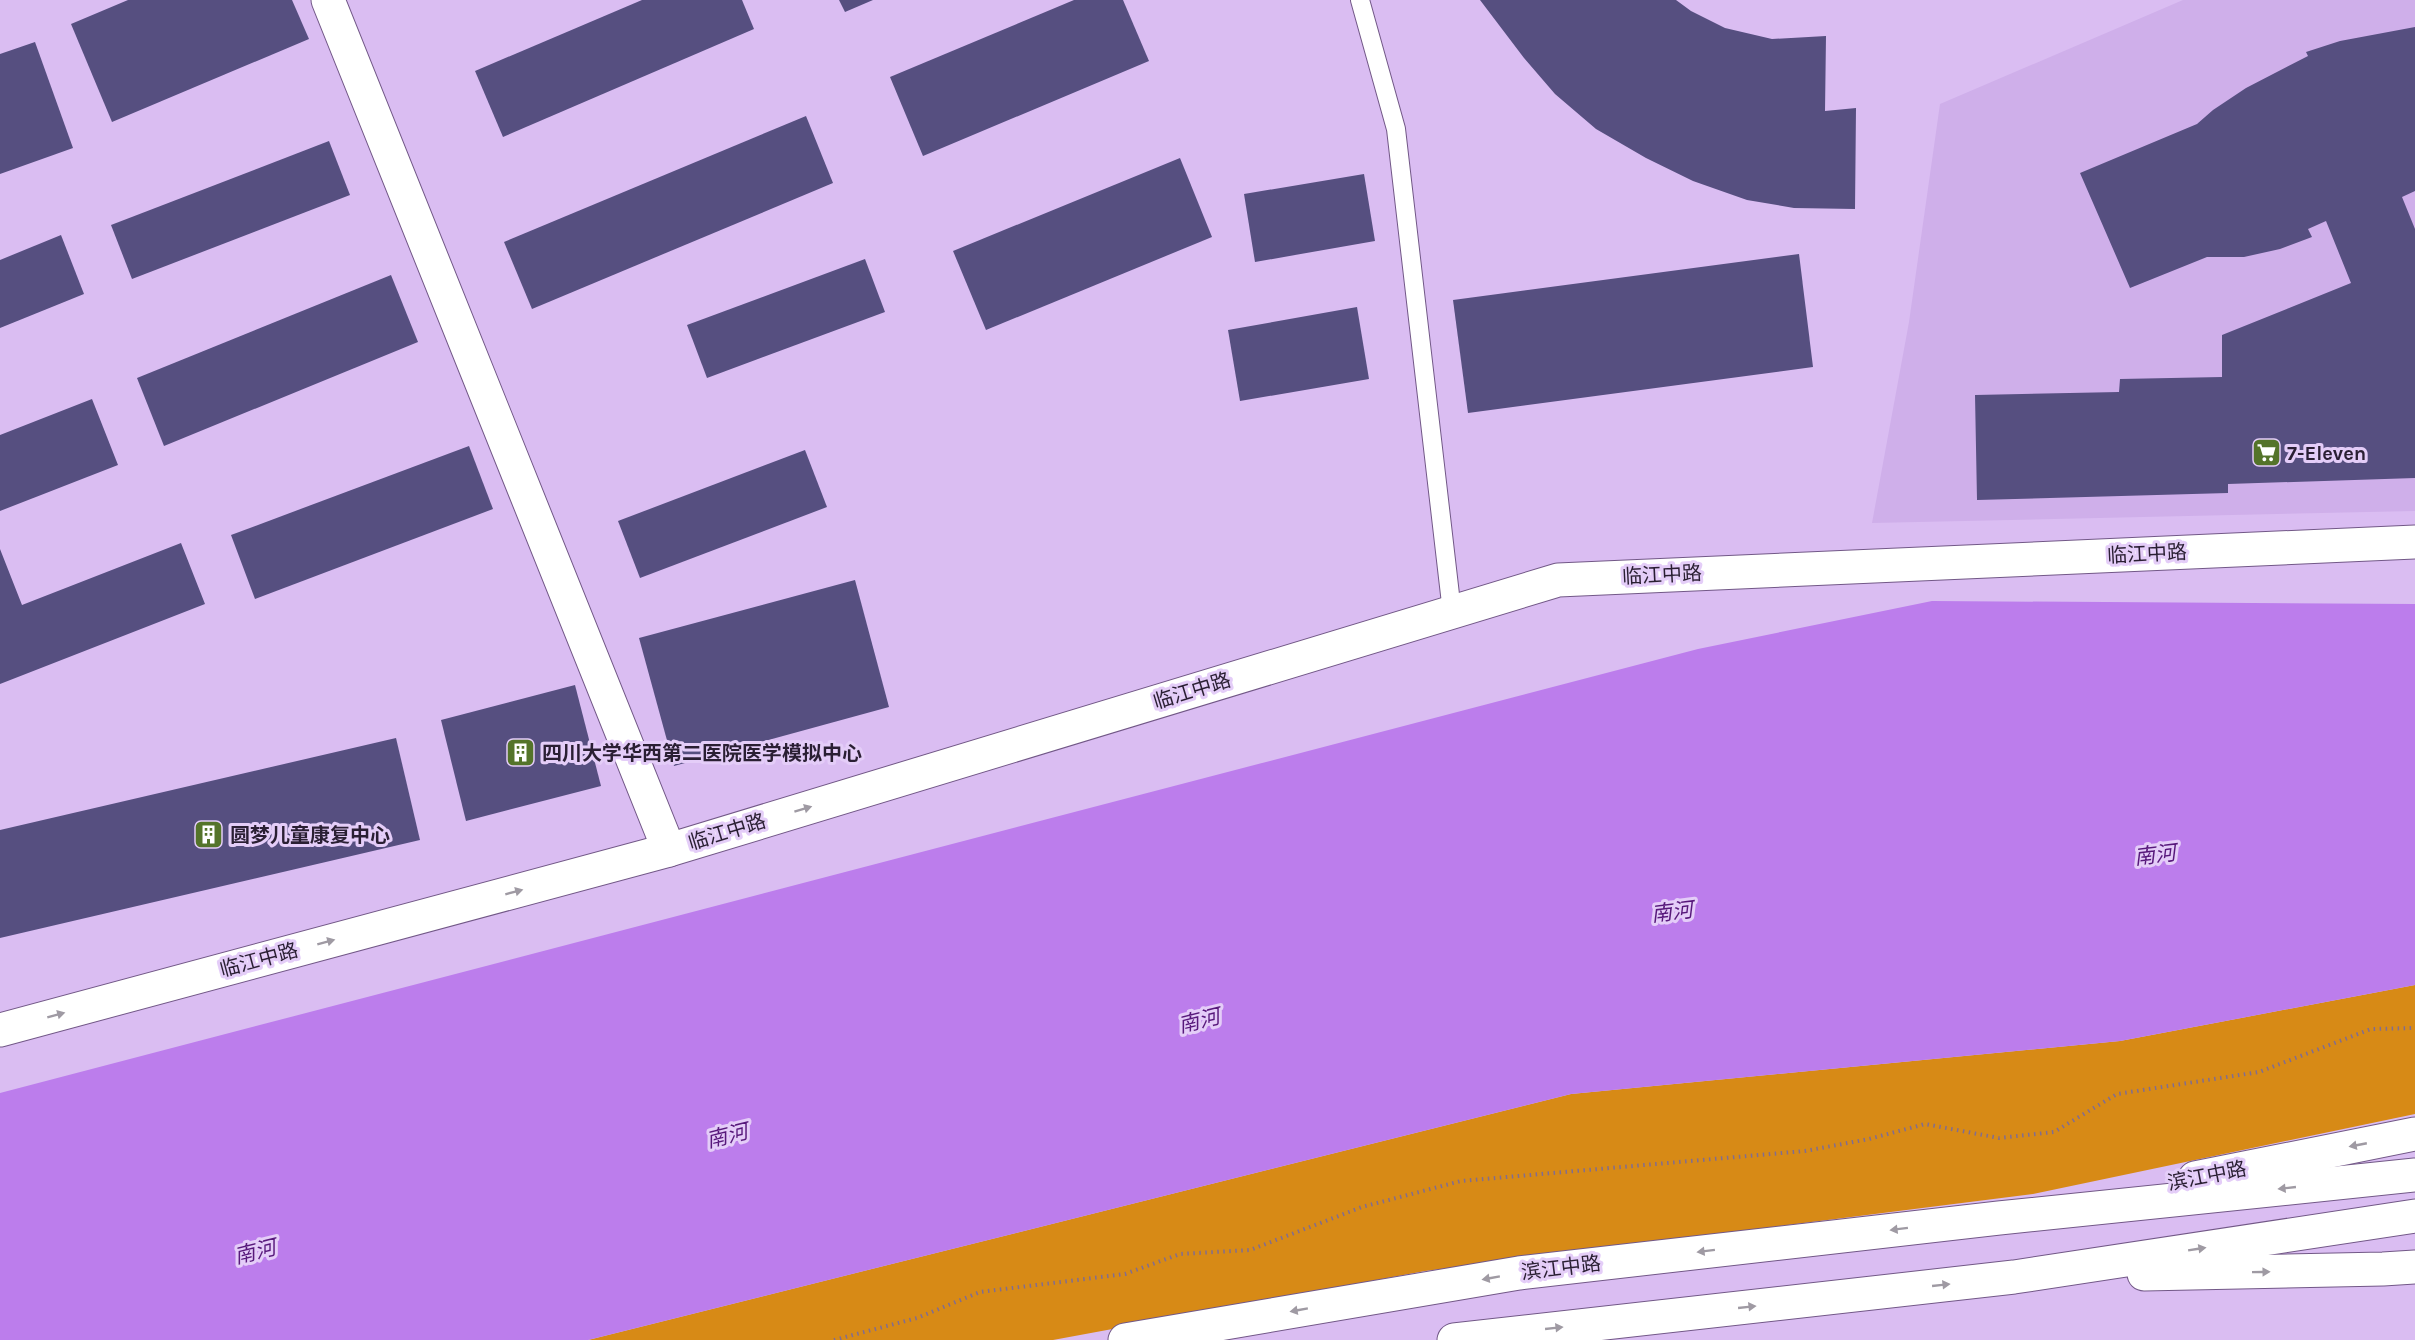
<svg xmlns="http://www.w3.org/2000/svg" width="2415" height="1340" viewBox="0 0 2415 1340" font-family="Karla,'Noto Sans SC',sans-serif">
<style>
.built{fill:#cfafea}
.green{fill:#d78a16}
.water{fill:#bc7dec}
.building{fill:#564f80}
.lines{fill:none;stroke-linecap:round;stroke-linejoin:round}
.service-casing{stroke:#725887;stroke-width:20}
.minor-casing{stroke:#725887;stroke-width:35}
.secondary-casing{stroke:#725887;stroke-width:35}
.path{stroke:#816d91;stroke-width:4;stroke-dasharray:1.5 4.5;stroke-linecap:butt}
.service{stroke:#fff;stroke-width:18}
.minor{stroke:#fff;stroke-width:33}
.secondary{stroke:#fff;stroke-width:33}
.oneway{fill:#9f9aa3}
.labels{text-anchor:middle;dominant-baseline:central;stroke-width:6;stroke-linejoin:round;paint-order:stroke}
.poi-label{font-size:20px;font-weight:bold;fill:#2a1f33;stroke:#e4cdf8;text-anchor:start}
.street-label{font-size:20px;fill:#2a1f33;stroke:#e4cdf8}
.water-label{font-size:21px;font-style:italic;fill:#57187b;stroke:#e4cdf8}
</style>
<rect width="100%" height="100%" fill="#dabdf2"/>
<polygon class="built" points="2183,0 2415,0 2415,511 1872,523 1909,322 1940,104"/>
<polygon class="green" points="2415,985 2415,1114 2033,1194 1425,1271 1053,1340 588,1340 1571,1094 2120,1041"/>
<polygon class="water" points="1932,601 2415,604 2415,985 2120,1041 1571,1094 588,1340 0,1340 0,1093 1698,649"/>
<g class="building">
<polygon points="128,0 292,0 309,39 112,122 71,24"/>
<polygon points="642,0 742,0 754,29 503,137 475,71"/>
<polygon points="839,0 873,0 845,12"/>
<polygon points="1074,0 1123,0 1149,61 923,156 890,77"/>
<polygon points="1480,0 1676,0 1691,11 1725,28 1772,39 1826,36 1825,111 1856,108 1855,209 1794,208 1747,200 1693,181 1646,158 1596,129 1555,94 1524,58"/>
<polygon points="2415,27 2415,191 2402,197 2415,229 2415,478 2228,484 2228,493 1977,500 1975,395 2119,392 2120,379 2222,377 2222,335 2351,283 2326,221 2308,229 2312,237 2280,249 2244,257 2207,257 2130,288 2080,173 2197,124 2213,110 2246,88 2308,56 2306,52 2340,41"/>
<polygon points="35,42 73,148 0,174 0,54"/>
<polygon points="806,116 833,183 532,309 504,242"/>
<polygon points="329,141 350,195 132,279 111,225"/>
<polygon points="1180,158 1212,237 986,330 953,251"/>
<polygon points="1364,174 1375,241 1255,262 1244,194"/>
<polygon points="61,235 84,294 0,328 0,260"/>
<polygon points="1799,254 1813,367 1468,413 1453,300"/>
<polygon points="865,259 885,312 707,378 687,325"/>
<polygon points="391,275 418,342 164,446 137,378"/>
<polygon points="1357,307 1369,379 1240,401 1228,330"/>
<polygon points="92,399 118,465 0,511 0,435"/>
<polygon points="469,446 493,509 255,599 231,535"/>
<polygon points="805,450 827,507 640,578 618,521"/>
<polygon points="181,543 205,604 0,684 0,549 22,605"/>
<polygon points="855,580 889,707 674,766 639,638"/>
<polygon points="575,685 601,786 466,821 441,720"/>
<polygon points="396,738 420,840 0,938 0,830"/>
</g>
<g class="lines">
<defs>
<polyline id="service" points="1360,0 1396,129 1452,612"/>
<g id="minor">
<polyline points="328,0 669,850"/>
<polyline points="0,1030 669,850 1558,580 2415,542"/>
</g>
<g id="secondary">
<polyline points="2195,1178 2415,1134"/>
<polyline points="2144,1274 2383,1269 2415,1267"/>
<polyline points="1125,1340 1519,1273 1999,1218 2415,1175"/>
<polyline points="1454,1340 2014,1277 2415,1216"/>
</g>
</defs>
<use href="#service" class="service-casing"/>
<use href="#minor" class="minor-casing"/>
<use href="#secondary" class="secondary-casing"/>
<polyline class="path" points="834,1340 917,1318 980,1292 1125,1274 1180,1254 1250,1250 1362,1207 1461,1181 1805,1151 1869,1139 1925,1124 1999,1138 2054,1132 2117,1094 2259,1072 2371,1029 2415,1028"/>
<use href="#service" class="service"/>
<use href="#minor" class="minor"/>
<use href="#secondary" class="secondary"/>
</g>
<defs><path id="oneway-solid" d="M-6-.8H1V-3.2L6.5 0L1 3.2V.8H-6Z" transform="scale(1.5)"/></defs>
<g class="oneway">
<use href="#oneway-solid" transform="translate(803 809) rotate(-17)"/>
<use href="#oneway-solid" transform="translate(514 892) rotate(-15)"/>
<use href="#oneway-solid" transform="translate(326 942) rotate(-15)"/>
<use href="#oneway-solid" transform="translate(56 1015) rotate(-15)"/>
<use href="#oneway-solid" transform="translate(2358 1145) rotate(169)"/>
<use href="#oneway-solid" transform="translate(2287 1188) rotate(174)"/>
<use href="#oneway-solid" transform="translate(1899 1229) rotate(173)"/>
<use href="#oneway-solid" transform="translate(2197 1249) rotate(-9)"/>
<use href="#oneway-solid" transform="translate(1706 1251) rotate(173)"/>
<use href="#oneway-solid" transform="translate(2261 1272) rotate(-1)"/>
<use href="#oneway-solid" transform="translate(1491 1278) rotate(170)"/>
<use href="#oneway-solid" transform="translate(1941 1285) rotate(-6)"/>
<use href="#oneway-solid" transform="translate(1747 1307) rotate(-6)"/>
<use href="#oneway-solid" transform="translate(1299 1310) rotate(170)"/>
<use href="#oneway-solid" transform="translate(1554 1328) rotate(-6)"/>
</g>
<defs>
<symbol id="supermarket-square" viewBox="-11 -11 22 22"><rect x="-9" y="-9" width="18" height="18" rx="4" fill="#54742a" stroke="#e4cdf8"/><path d="M-6-5.5h2.5l.6 2H6L4.5 2H-2.5L-4.4-4H-6ZM-1.5 3.2a1.3 1.3 0 1 0 .1 0ZM3 3.2a1.3 1.3 0 1 0 .1 0Z" fill="#fff"/></symbol>
<symbol id="building-square" viewBox="-11 -11 22 22"><rect x="-9" y="-9" width="18" height="18" rx="4" fill="#54742a" stroke="#e4cdf8"/><path d="M-4-6H4V6H1V3H-1V6H-4ZM-2.5-4.3h1.7v1.8h-1.7ZM.8-4.3h1.7v1.8H.8ZM-2.5-1h1.7V.8h-1.7ZM.8-1h1.7V.8H.8Z" fill="#fff"/></symbol>
</defs>
<g fill-rule="evenodd">
<use href="#supermarket-square" x="2250" y="436" width="33" height="33"/>
<use href="#building-square" x="504" y="736" width="33" height="33"/>
<use href="#building-square" x="192" y="818" width="33" height="33"/>
</g>
<g class="labels">
<g class="poi-label">
<text x="2287" y="453">7-Eleven</text>
<text x="542" y="753">四川大学华西第二医院医学模拟中心</text>
<text x="230" y="835">圆梦儿童康复中心</text>
</g>
<g class="street-label">
<text transform="translate(2147 554) rotate(-3)">临江中路</text>
<text transform="translate(1662 575) rotate(-3)">临江中路</text>
<text transform="translate(1192 691) rotate(-17)">临江中路</text>
<text transform="translate(727 832) rotate(-17)">临江中路</text>
<text transform="translate(259 960) rotate(-15)">临江中路</text>
<text transform="translate(2207 1176) rotate(-11)">滨江中路</text>
<text transform="translate(1561 1268) rotate(-7)">滨江中路</text>
</g>
<g class="water-label">
<text transform="translate(2155 855) rotate(-7)">南河</text>
<text transform="translate(1672 912) rotate(-7)">南河</text>
<text transform="translate(1199 1021) rotate(-14)">南河</text>
<text transform="translate(727 1136) rotate(-14)">南河</text>
<text transform="translate(255 1252) rotate(-14)">南河</text>
</g>
</g>
</svg>
